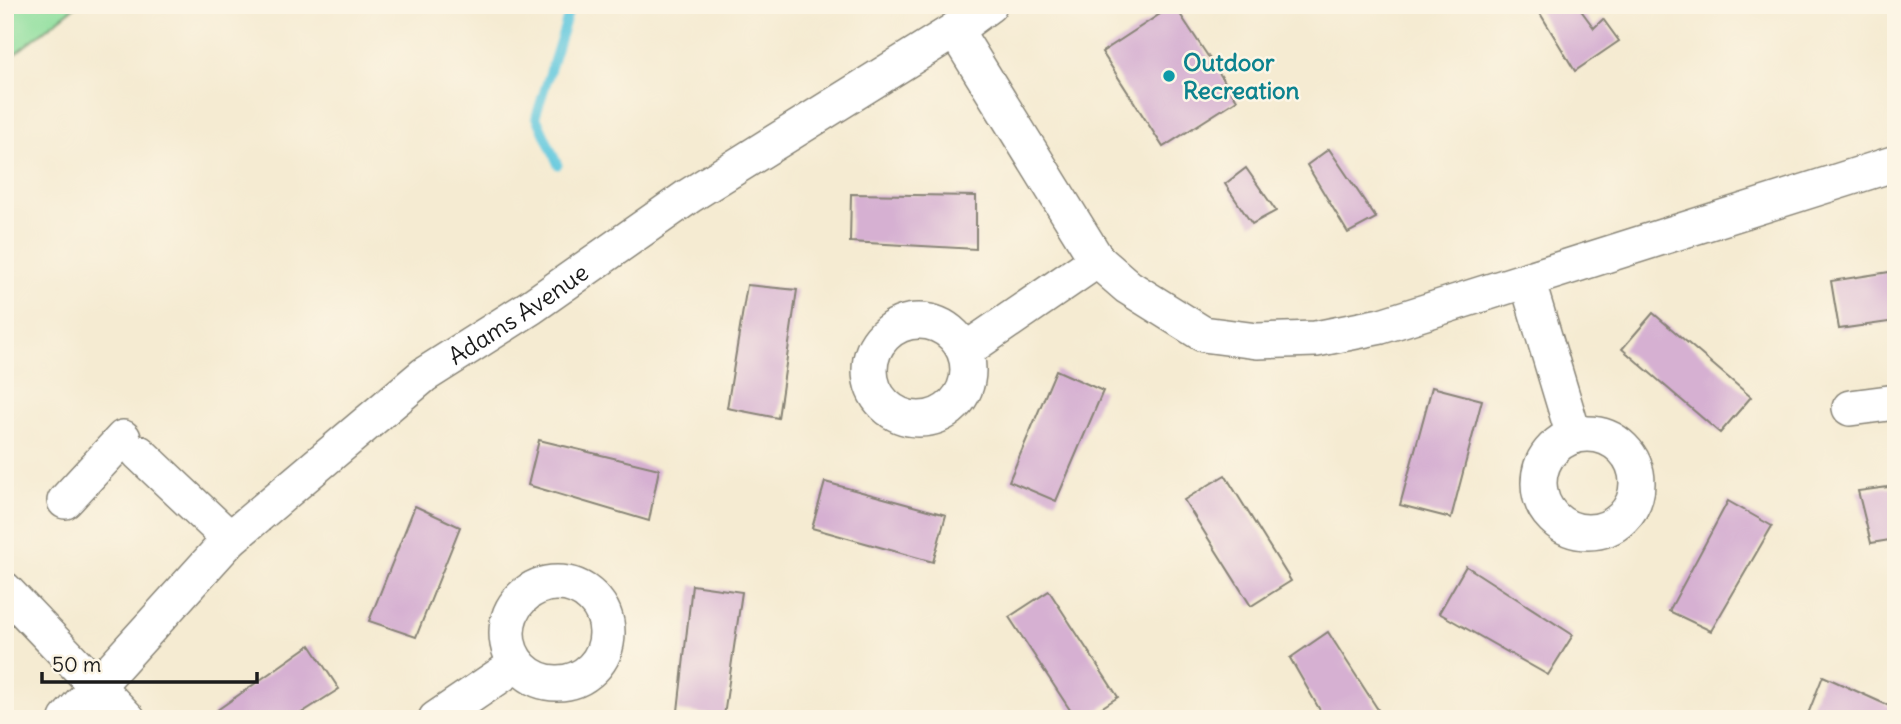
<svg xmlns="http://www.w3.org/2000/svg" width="1901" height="724" viewBox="0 0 1901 724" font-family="Delius,sans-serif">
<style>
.green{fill:#8fdf9e;stroke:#567e5d;stroke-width:2}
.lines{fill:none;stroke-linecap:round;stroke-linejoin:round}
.stream{stroke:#61c8de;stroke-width:9}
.building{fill:#d6b0d2}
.minor-casing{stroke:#888477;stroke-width:38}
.minor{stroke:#fff;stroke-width:35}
.culture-dot{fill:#0f9aa8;stroke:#fcf5e5;stroke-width:2.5}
.labels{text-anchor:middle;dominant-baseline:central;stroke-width:5;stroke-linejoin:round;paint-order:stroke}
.culture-label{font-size:24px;font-weight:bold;fill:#0d838f;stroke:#fcf5e5;text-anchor:start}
.street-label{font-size:24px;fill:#1c1c1c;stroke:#fcf5e5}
</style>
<rect width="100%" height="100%" fill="#fcf5e5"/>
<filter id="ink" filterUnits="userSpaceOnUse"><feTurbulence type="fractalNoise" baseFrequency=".0143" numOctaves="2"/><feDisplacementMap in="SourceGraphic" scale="14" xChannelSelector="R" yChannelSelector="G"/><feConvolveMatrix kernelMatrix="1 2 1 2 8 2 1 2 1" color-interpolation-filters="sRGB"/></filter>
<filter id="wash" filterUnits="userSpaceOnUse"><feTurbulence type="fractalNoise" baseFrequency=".00686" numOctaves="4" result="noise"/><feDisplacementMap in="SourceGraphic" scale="28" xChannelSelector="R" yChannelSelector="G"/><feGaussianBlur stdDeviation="1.57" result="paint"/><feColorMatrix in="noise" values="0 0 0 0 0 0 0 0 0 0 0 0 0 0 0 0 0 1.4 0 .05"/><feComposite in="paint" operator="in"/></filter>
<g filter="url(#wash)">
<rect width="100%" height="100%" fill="#f5ebd2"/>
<polygon class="green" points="5,5 77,5 12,56 5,58"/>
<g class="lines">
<polyline class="stream" points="558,165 536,116 571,5"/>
</g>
<g id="blocks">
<g class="building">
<polygon points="1174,5 1237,100 1163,147 1102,52"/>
<polygon points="1535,5 1577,5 1594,28 1603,19 1619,41 1575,71"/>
<polygon points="1329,149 1376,218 1348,233 1307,165"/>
<polygon points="1246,168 1276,211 1252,224 1225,184"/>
<polygon points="851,194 976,196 976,249 850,242"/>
<polygon points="1896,271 1896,321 1839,329 1831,281"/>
<polygon points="747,285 797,290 778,418 727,408"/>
<polygon points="1653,313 1751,397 1720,433 1622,349"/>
<polygon points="1056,370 1103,391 1056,501 1009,481"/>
<polygon points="1432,387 1482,400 1451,518 1400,505"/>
<polygon points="539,440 659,469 649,521 528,485"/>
<polygon points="1225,475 1291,581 1251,606 1184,500"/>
<polygon points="825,482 946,515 933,562 812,528"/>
<polygon points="1896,486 1896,539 1871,543 1858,491"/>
<polygon points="1728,501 1772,526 1711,631 1669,611"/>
<polygon points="415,506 460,527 416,637 369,621"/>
<polygon points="1466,566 1573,635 1548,675 1439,613"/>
<polygon points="692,585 742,592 724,716 678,711"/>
<polygon points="1049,591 1118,697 1084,719 1076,719 1009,617"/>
<polygon points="1328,632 1384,719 1325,719 1290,658"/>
<polygon points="310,645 339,689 292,719 216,719 213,713"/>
<polygon points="1823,676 1896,709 1896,719 1806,719"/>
</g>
</g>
</g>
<g filter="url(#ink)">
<use href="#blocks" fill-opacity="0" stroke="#888477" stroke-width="2"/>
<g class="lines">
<defs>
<g id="minor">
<polyline points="955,30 1097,260 1128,287 1203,334 1257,341 1316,339 1381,326 1896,163"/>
<polyline points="1527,280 1574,436"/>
<circle cx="919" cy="370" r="49"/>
<polyline points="966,350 1097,260"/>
<polyline points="1850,408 1896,402"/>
<circle cx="1588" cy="483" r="49"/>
<polyline points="139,453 230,539"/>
<polyline points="65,501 123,438"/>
<circle cx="557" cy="633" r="50"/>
<polyline points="5,590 128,719"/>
<path id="s1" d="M67,719L230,539L424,375L531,307L689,196L955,30L989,5"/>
<polyline points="436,719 517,664"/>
</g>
</defs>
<use href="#minor" class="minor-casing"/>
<use href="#minor" class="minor"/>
</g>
</g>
<circle class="culture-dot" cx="1169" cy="76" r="7"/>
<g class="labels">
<g class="culture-label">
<text x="1183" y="62">Outdoor<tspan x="1183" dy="28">Recreation</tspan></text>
</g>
<g class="street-label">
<text stroke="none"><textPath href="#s1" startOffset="609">Adams Avenue</textPath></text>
</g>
</g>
<rect width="1901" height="724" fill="none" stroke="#fcf5e5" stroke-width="28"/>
<path d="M42 672v10h215v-10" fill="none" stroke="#1c1c1c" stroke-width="3.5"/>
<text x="52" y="672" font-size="21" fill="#1c1c1c" stroke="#fcf5e5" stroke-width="5" paint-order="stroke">50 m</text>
</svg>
